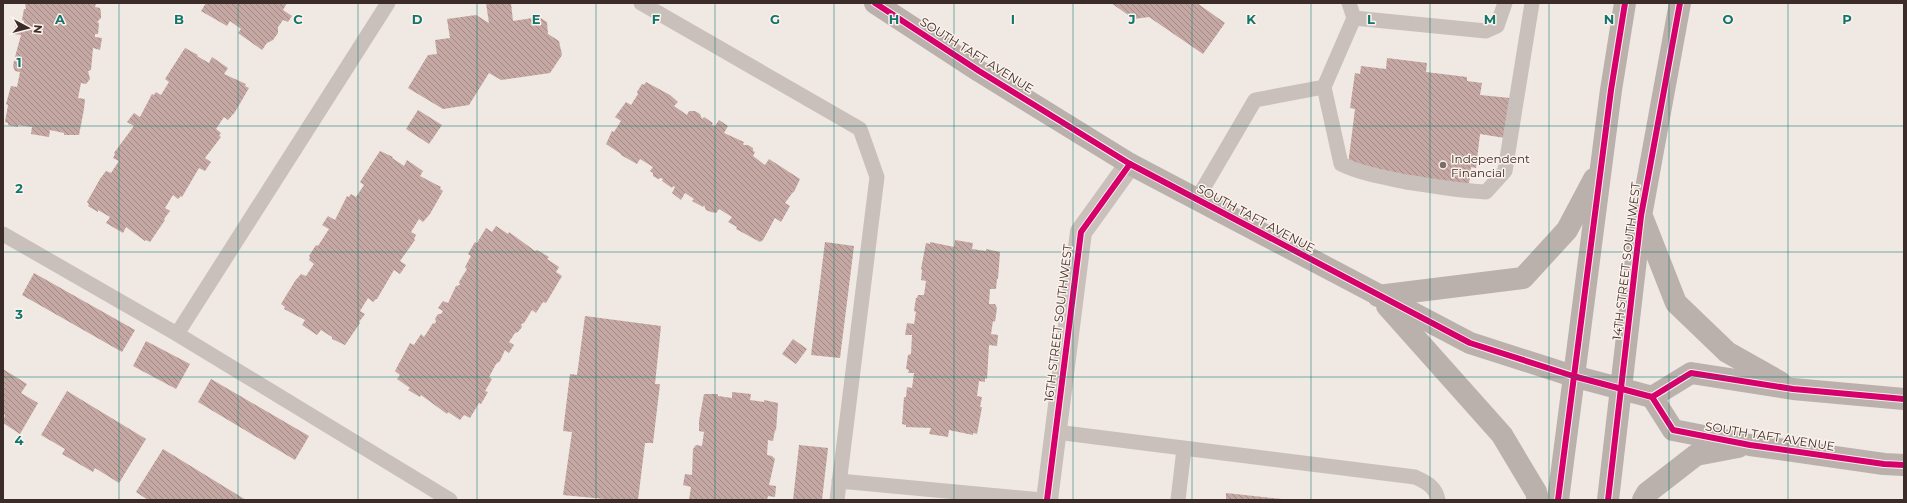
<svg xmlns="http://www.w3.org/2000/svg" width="1907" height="503" viewBox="0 0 1907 503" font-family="Montserrat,sans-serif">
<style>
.building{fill:url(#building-back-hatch)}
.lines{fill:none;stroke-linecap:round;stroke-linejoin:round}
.lane{stroke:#c9c0bc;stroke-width:15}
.street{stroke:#c9c0bc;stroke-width:22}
.secondary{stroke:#bab0ac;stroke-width:22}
.cycleway-casing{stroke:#fcf2eb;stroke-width:8}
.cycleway{stroke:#d6006c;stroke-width:6}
.grid{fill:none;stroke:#0f766e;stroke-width:1;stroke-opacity:0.55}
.poi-dot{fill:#7a6e6a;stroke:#fcf2eb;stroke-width:1.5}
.labels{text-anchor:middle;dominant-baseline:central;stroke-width:3;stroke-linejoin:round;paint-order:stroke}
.street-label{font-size:12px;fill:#3b2c29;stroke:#fcf2eb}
.poi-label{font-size:12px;fill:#3b2c29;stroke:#fcf2eb;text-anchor:start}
.grid-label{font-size:13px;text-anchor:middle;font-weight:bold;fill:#0f766e;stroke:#fcf2eb;stroke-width:3;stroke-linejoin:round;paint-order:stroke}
</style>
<defs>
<pattern id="building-back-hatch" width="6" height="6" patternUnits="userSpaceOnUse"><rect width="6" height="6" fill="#c5a8a3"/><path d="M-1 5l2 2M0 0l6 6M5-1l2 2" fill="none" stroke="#a18985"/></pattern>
</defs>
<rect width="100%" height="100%" fill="#f0e8e3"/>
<g class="building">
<polygon points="25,3 96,3 95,7 100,8 101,13 101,18 97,22 99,23 98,34 95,34 95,37 102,38 100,50 93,48 91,70 88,71 90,79 86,84 81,83 78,98 85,99 84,109 79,135 64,135 64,133 50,130 49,137 31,134 32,127 18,125 18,127 8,125 8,123 5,122 8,105 6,104 11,86 17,87 20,72 15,71 13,66 14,61 17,59 15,57 21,35 14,34 16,23 24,24 24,21 22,20 24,9 26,9"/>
<polygon points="206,3 287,3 283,10 292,16 288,22 283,20 278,27 278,33 273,40 267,43 262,50 238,33 241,29 230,21 227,26 201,11"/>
<polygon points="486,3 511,3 513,21 539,17 547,22 548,34 559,41 562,55 550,73 501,80 489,73 469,105 443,109 408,88 428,55 437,54 435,40 450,38 447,19 476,15 489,23"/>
<polygon points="1111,3 1197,3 1225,23 1203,54 1149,17 1134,19"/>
<polygon points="185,48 198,55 197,56 209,63 212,57 228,68 224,74 246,84 245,86 249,88 235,112 228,120 224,117 216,129 221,133 219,136 221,137 205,158 211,162 205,171 199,168 182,197 181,196 178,199 173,195 165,208 170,211 164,219 165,220 150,242 146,240 145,241 126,227 123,233 106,223 110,217 98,210 98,212 88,206 89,204 87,202 100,179 106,171 111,173 119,161 113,158 115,154 114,153 134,126 127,122 134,113 140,117 152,94 154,95 156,92 161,95 169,82 165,79"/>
<polygon points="1387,58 1427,63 1426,72 1467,77 1467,81 1482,83 1480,95 1510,98 1505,138 1480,134 1476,168 1471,167 1469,184 1365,171 1348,165 1355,109 1350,108 1355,73 1360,74 1361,66 1386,69"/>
<polygon points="646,82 670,95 678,102 674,106 687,115 689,111 695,111 700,114 702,119 704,117 713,123 712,125 715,126 719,120 728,126 724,133 744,142 743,144 744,145 748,145 753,148 753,151 755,152 753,156 765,165 769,159 800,179 794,192 793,192 785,203 790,206 781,222 775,218 763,240 760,242 736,229 737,227 728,222 732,217 719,209 716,213 711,212 706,210 704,205 703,207 692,201 694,199 685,193 681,200 672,193 675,187 673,186 672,188 662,181 663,179 661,178 658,179 653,176 653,173 650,171 653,167 640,159 637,164 621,155 621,154 606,144 612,131 614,132 621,121 615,117 626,102 631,105 638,94 637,92 642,84 644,85"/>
<polygon points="418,110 442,125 429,144 406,129"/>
<polygon points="380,151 393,157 392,158 404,166 407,160 423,171 420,176 441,187 440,189 443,191 430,214 423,222 419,219 411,232 416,235 414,239 415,240 400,261 406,265 400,274 394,270 377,299 376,299 373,302 368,298 360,311 365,314 359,322 360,323 345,345 332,339 332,337 321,330 317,335 302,325 305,320 284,309 285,307 281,304 295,281 301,274 306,276 314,264 309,260 310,257 309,256 316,245 318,246 329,229 322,225 328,216 335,220 347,196 349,197 351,194 356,197 364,185 360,182"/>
<polygon points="496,226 508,234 509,232 535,251 537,250 549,257 547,259 559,267 556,272 562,276 546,303 543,302 536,313 532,310 524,323 521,324 522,327 518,332 515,333 509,342 514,345 509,353 505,350 500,361 496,364 489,377 492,379 485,391 488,392 481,404 479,403 470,418 464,415 460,420 448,412 447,414 421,395 420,397 408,390 410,388 397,379 400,375 395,371 410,343 414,345 421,334 424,337 433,323 434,324 436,322 435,319 438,314 441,314 443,311 438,308 443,301 448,303 456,286 460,285 459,282 467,269 465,267 471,256 468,254 475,242 477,243 486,228 492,232"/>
<polygon points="955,240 973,243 972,249 986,251 986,249 1000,252 998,279 997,279 996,289 990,289 989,304 995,304 997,308 995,322 993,321 991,334 998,335 997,346 989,345 987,379 985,378 985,382 979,381 977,396 982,397 980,407 982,407 977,434 973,433 973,435 949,430 948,437 929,434 931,428 906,427 906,425 902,424 904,397 906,397 907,387 912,388 914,373 908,373 909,370 906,369 908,355 911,354 912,335 905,335 907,323 914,324 916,312 914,311 916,298 917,298 918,295 924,295 926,281 921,280 922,270 921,269 926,243 930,244 930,242 954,247"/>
<polygon points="825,242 854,246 840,358 811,355"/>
<polygon points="34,273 135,330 122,352 22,295"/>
<polygon points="585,316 661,326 655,384 660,384 653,443 645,443 638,500 615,500 563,495 572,432 563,431 570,374 577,375"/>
<polygon points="793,339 807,349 796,364 782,354"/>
<polygon points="146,341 190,364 176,389 133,366"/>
<polygon points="3,369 27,384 21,393 38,403 20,434 3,423 5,415 3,414"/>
<polygon points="211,379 309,436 295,460 198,402"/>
<polygon points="67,391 146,439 119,483 95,468 93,472 62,454 65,449 41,435"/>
<polygon points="732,392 751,394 750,400 764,402 764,400 778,403 776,431 775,430 773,441 768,440 767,455 772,456 775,459 769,485 776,486 775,497 768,496 767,500 689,500 691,487 683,485 685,474 692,475 693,449 696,445 702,446 704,432 699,431 699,421 704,394 718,394 718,396 732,398"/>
<polygon points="799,445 828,448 822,500 793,500"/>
<polygon points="163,449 246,500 148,500 136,492"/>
<polygon points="1226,493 1282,499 1282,500 1226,500"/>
</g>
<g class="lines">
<g class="lane">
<polyline points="388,3 177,334 450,500"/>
<polyline points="641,3 860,129 877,177 837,500"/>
<polyline points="1349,3 1354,18 1486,31 1497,26 1505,3"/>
<path d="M1324,87L1341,164C1362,174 1383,177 1406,182C1433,186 1459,191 1486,192L1505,171L1532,3"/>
<polyline points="1197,199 1255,100 1324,87 1354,18"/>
<polyline points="3,234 177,334"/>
<path d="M1056,432L1415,477C1426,482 1436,487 1438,500"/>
<polyline points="839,481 1042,500"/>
<polyline points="1178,500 1184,449"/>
</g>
<polyline class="street" points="1047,500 1081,232 1130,164"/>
<g class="secondary">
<polyline points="875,3 979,71 1130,164 1470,343 1573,376 1652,397 1673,430 1750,445 1884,464 1904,465"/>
<polyline points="1643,219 1676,303 1727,352 1780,382"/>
<polyline points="1378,296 1523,278 1567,230 1594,179"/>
<polyline points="1387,306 1502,435 1536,492 1538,500"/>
<polyline points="1652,397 1691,373 1793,389 1904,399"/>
<polyline points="1558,500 1611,90 1625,3"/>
<polyline points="1608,500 1641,216 1680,3"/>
<polyline points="1643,500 1647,493 1696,455 1738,447"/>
</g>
<defs>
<g id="cycleway">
<polyline points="875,3 979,71 1130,164 1470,343 1573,376 1652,397 1673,430 1750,445 1884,464 1904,465"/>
<polyline points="1652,397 1691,373 1793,389 1904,399"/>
<polyline points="1047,500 1081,232 1130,164"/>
<polyline points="1558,500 1611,90 1625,3"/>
<polyline points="1608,500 1641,216 1680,3"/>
</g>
</defs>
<use href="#cycleway" class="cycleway-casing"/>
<use href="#cycleway" class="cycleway"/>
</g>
<path class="grid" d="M119,3V500M238,3V500M358,3V500M477,3V500M596,3V500M715,3V500M834,3V500M954,3V500M1073,3V500M1192,3V500M1311,3V500M1430,3V500M1549,3V500M1669,3V500M1788,3V500M3,126H1904M3,252H1904M3,377H1904"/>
<circle class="poi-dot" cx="1443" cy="165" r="4"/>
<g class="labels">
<g class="street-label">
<text transform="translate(977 55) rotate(32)">SOUTH TAFT AVENUE</text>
<text transform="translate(1256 218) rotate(28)">SOUTH TAFT AVENUE</text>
<text transform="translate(1626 261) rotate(-83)">14TH STREET SOUTHWEST</text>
<text transform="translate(1058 323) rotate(-83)">16TH STREET SOUTHWEST</text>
<text transform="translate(1770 436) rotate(9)">SOUTH TAFT AVENUE</text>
</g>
<g class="poi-label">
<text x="1451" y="158">Independent<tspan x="1451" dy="14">Financial</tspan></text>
</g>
</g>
<g class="grid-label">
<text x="60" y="24">A</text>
<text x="179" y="24">B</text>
<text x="298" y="24">C</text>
<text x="417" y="24">D</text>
<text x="536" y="24">E</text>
<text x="656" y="24">F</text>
<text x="775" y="24">G</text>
<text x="894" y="24">H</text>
<text x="1013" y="24">I</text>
<text x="1132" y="24">J</text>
<text x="1251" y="24">K</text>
<text x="1371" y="24">L</text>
<text x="1490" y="24">M</text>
<text x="1609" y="24">N</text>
<text x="1728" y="24">O</text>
<text x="1847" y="24">P</text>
<text x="19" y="67">1</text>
<text x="19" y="193">2</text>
<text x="19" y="319">3</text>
<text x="19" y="445">4</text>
</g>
<rect width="1907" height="503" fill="none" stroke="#3b2c29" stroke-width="8"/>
<g transform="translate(28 28) rotate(97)" stroke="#fcf2eb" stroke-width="3" paint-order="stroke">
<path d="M0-3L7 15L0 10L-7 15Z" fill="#3b2c29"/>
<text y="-6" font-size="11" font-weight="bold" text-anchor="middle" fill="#3b2c29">N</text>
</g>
</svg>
